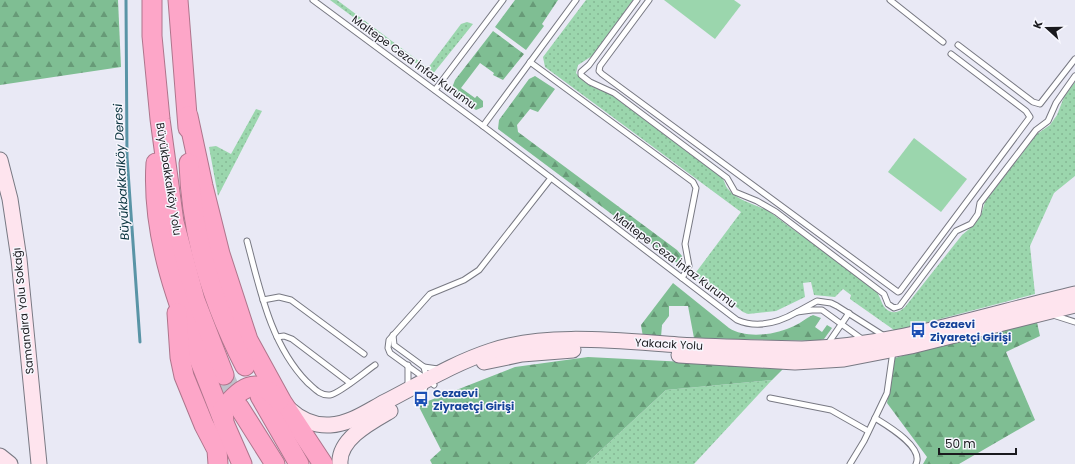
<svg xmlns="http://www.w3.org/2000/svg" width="1075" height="464" viewBox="0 0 1075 464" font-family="Poppins,sans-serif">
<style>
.grass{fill:url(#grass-dots)}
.forest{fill:url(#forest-firs)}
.pitch{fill:#9bd6ad}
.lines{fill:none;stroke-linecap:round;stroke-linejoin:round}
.stream{stroke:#5994a6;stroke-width:3}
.highway-tunnel{stroke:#c0c0ca;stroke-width:19;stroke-dasharray:19 10;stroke-linecap:butt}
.lane-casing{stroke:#787983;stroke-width:7}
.secondary-casing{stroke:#787983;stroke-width:17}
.highway-casing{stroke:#ae758c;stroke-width:21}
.lane{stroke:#fff;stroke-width:5}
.secondary{stroke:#fee4ee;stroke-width:15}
.highway{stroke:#fda6c8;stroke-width:19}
.labels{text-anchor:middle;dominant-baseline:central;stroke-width:3;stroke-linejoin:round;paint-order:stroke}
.street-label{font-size:11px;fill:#1a1a1e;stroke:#f7f7fe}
.transit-label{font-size:11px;font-weight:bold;fill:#164399;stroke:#f7f7fe;text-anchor:start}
.water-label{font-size:12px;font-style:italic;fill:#07313c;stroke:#f7f7fe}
</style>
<defs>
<pattern id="grass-dots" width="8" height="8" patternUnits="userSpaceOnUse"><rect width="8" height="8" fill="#9bd6ad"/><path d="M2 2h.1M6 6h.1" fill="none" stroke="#85b794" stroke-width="1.8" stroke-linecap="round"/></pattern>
<pattern id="forest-firs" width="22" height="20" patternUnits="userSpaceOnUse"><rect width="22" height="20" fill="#7fbe93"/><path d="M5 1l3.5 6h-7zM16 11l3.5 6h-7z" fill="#679a77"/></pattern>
</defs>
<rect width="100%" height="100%" fill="#e9e9f5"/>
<g class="grass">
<polygon points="330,0 337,0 428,68 461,24 467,22 473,24 432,75"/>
<path d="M586,0H633L592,56L578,65L576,73C585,85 596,89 609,93L722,178C725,181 725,186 728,189C739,202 756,204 770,212C804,238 840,262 874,289C882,296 880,306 889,311C895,314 901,311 905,307L962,235L974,225L981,215L985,202L1037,134L1050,125L1057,115L1064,97L1075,82V176L1054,193L1030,246L1035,294L898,330H894L850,299L851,295L843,289L835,297L814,295L811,282L803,283L805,297L776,311L748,314L743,312L694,275L741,212L545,67L543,57Z"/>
<polygon points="256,109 262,111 218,196 209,147 216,146 231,154"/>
<polygon points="772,380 694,464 586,464 666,390"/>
</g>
<g class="forest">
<polygon points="0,0 118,0 121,67 0,85"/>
<polygon points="515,0 558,0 542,24 544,26 526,50 495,27"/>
<polygon points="493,31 524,54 503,80 493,75 494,73 480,63 461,88 475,98 477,96 483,101 483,107 476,110 456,95 452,88 455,80"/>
<polygon points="535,76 555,89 538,112 530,109 517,125 518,132 677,250 682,256 681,266 498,129 499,120 529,79"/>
<path d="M673,283L729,328C746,339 776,335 794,326C801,323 806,318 813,315L821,318L815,327L822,332L827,325L832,328L824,339L817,341L694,338L688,306H669V316L662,325L661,337H643L641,325Z"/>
<polygon points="1036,318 1040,336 1006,352 1035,420 959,464 923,464 927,457 887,403 895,358"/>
<polygon points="588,357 785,367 772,380 666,390 586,464 432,464 430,460 441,450 418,405 515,367"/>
</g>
<g class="pitch">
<polygon points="664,0 734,0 741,5 715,39"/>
<polygon points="914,138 967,179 941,212 888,172"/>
</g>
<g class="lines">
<polyline class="stream" points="126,0 127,157 140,342"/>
<polyline class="highway-tunnel" points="224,375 239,407"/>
<defs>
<g id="lane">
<path d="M313,0L483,126L737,320C758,329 778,323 797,312"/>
<polyline points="637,0 589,65 581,72 581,75 590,82 614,93 727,178 735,192 757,201 776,212 884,294 888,304 894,308 900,306 956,231 971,224 978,214 980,203 1036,130 1048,121 1056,103 1075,76"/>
<polyline points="649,0 600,66 599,71 602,74 898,292 900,291 1030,117 1026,111 951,54"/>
<polyline points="890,0 943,42"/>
<polyline points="958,45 1033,102 1040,104 1075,59"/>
<polyline points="530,62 693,182 696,188 685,244 689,266 682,278"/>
<polyline points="435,90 503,0"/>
<polyline points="483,126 576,0"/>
<path d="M247,241C260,290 271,345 307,382C314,388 320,396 330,395C339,394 366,371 375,365"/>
<polyline points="263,300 279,297 291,300 364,354"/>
<polygon points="817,301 831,303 837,306 889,339 880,352 822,310 812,310 797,312"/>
<polyline points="1053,315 1075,322"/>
<polyline points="393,335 394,345 424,367 427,380 424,390"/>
<polyline points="277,337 284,336 292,339 350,383"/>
<polyline points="827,345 849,313"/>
<polyline points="408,365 408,386"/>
<polyline points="424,367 438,369"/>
<polyline points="434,385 390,353 388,348 389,340 430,294 464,280 479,270 551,178"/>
<polyline points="770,398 831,410 868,431"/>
<path d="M875,418C888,426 924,447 916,464"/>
<polyline points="850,464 864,441 887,393 893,351"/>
</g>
<g id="secondary">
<polyline points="0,160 10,199 19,259 39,464"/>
<polyline points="679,355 795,362 844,359 911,346 1075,305"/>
<polyline points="484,362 522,354 573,350"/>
<path d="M289,409C300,419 315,426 330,425C350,424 368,411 385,402C420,384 454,363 491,351C546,332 620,341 678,345C719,347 760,348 802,349C895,346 985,315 1075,294"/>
<polyline points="0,456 10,464"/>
<path d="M340,464C338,439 371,422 390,411"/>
</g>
<g id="highway">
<polyline points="152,0 152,36 160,119 174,222 195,300 224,375"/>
<polyline points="178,0 188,128"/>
<polyline points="188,116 203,186 220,254 248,340 282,402 323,464"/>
<path d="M156,163C150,253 193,340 224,423"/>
<path d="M189,163C191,234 212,302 245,366"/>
<polyline points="177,313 180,357 184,376 204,425 217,450 218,464"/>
<polyline points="260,396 299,464"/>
<polyline points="239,407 275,464"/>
<path d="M242,464L224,423L223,409C232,399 245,382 261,387C267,388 274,396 279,400"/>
</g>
</defs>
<use href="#lane" class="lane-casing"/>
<use href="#secondary" class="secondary-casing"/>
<use href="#highway" class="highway-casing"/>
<use href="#lane" class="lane"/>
<use href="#secondary" class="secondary"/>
<use href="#highway" class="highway"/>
</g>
<defs>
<symbol id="bus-bare" viewBox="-9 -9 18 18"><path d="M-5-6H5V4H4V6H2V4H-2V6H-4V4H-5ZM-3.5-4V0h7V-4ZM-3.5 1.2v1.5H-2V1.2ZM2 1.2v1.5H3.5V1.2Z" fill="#1a4fb4" stroke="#f7f7fe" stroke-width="2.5" paint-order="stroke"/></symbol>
</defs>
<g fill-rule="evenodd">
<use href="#bus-bare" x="907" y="319" width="22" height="22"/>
<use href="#bus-bare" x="410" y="388" width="22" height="22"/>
</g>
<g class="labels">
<g class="street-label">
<text transform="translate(414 62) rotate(36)">Maltepe Ceza İnfaz Kurumu</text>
<text transform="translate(169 179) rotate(81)">Büyükbakkalköy Yolu</text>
<text transform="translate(675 260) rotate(37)">Maltepe Ceza İnfaz Kurumu</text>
<text transform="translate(23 311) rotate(-96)">Samandıra Yolu Sokağı</text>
<text transform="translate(669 344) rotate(3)">Yakacık Yolu</text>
</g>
<g class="transit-label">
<text x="930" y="324">Cezaevi<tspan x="930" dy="13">Ziyaretçi Girişi</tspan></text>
<text x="433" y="393">Cezaevi<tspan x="433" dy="13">Ziyraetçi Girişi</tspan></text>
</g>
<g class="water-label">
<text transform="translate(121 172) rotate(-93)">Büyükbakkalköy Deresi</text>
</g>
</g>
<g transform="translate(1047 28) rotate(291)" stroke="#f7f7fe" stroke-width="3" paint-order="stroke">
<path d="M0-3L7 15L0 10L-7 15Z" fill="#1a1a1e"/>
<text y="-6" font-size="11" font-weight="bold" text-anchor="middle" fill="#1a1a1e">K</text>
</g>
<path d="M939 448v6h77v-6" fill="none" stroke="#1a1a1e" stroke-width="2"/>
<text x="945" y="448" font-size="12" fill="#1a1a1e" stroke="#f7f7fe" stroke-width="3" paint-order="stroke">50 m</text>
</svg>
